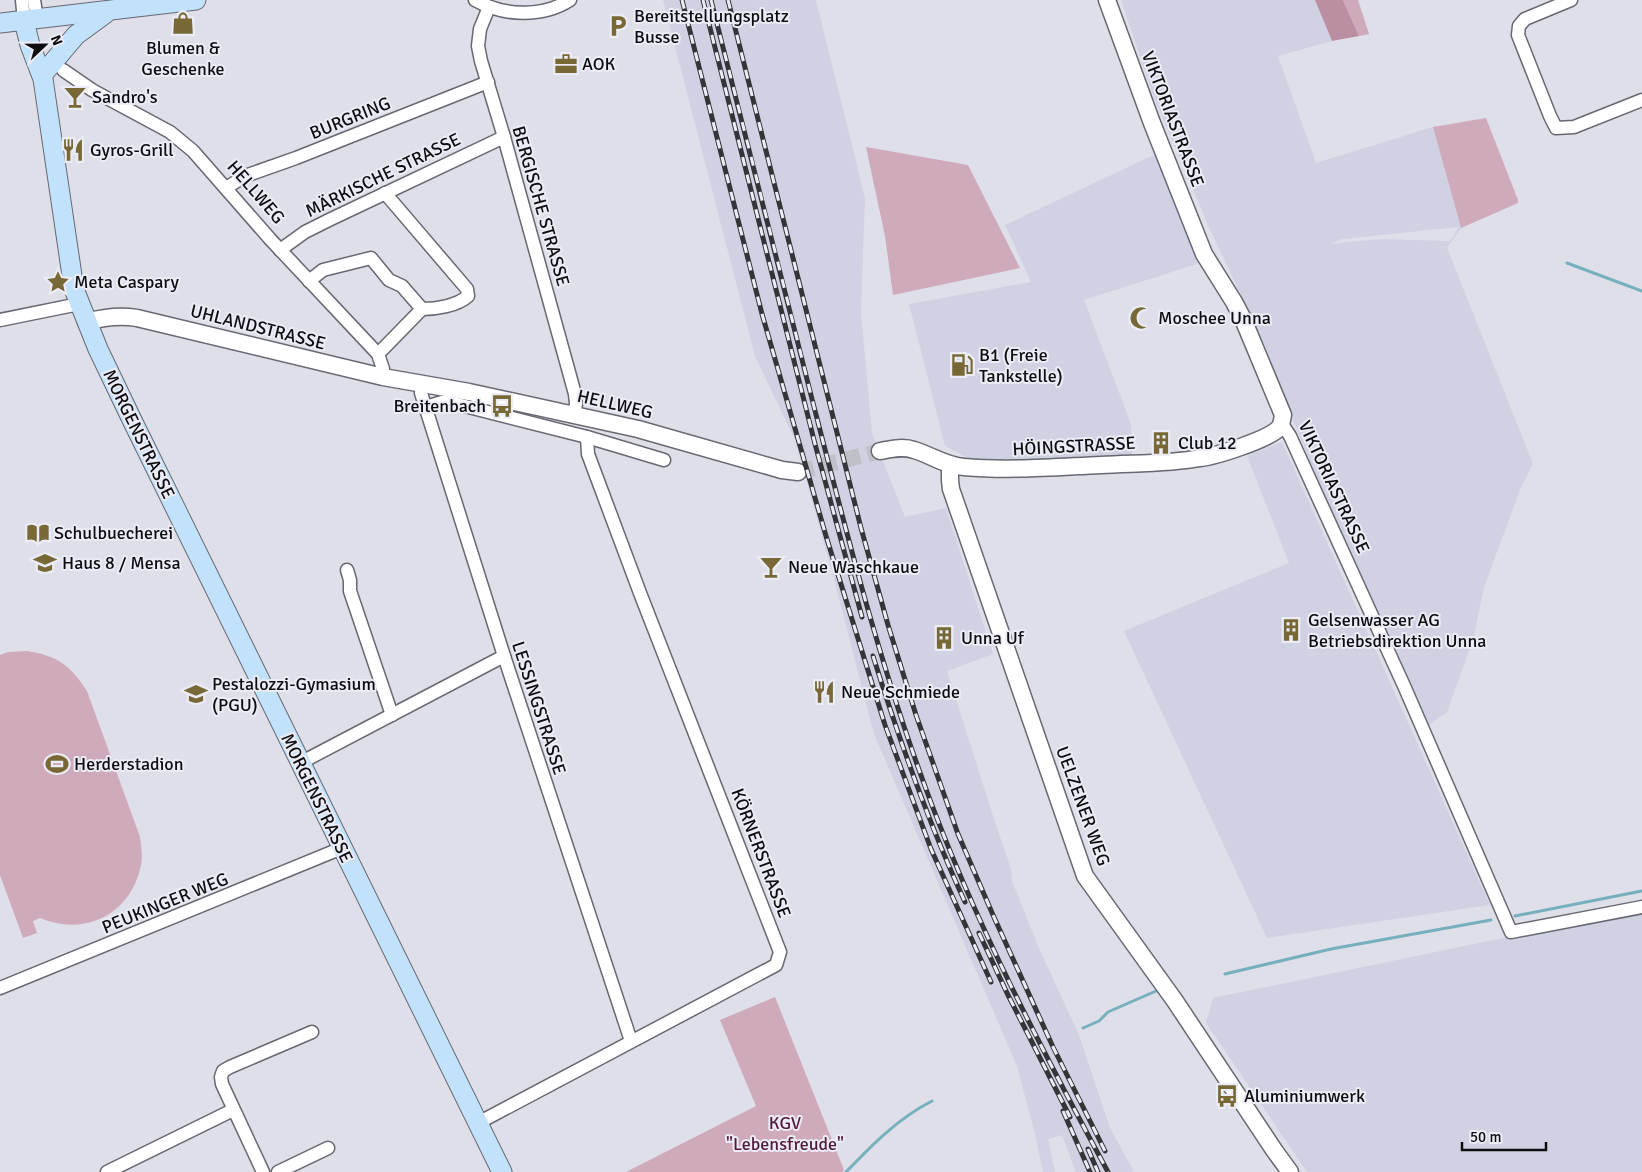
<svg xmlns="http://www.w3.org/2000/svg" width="1642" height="1172" viewBox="0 0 1642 1172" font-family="Signika,sans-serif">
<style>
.built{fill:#d0d2e3;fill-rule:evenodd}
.green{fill:#cfaaba}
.forest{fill:#bc8ea2}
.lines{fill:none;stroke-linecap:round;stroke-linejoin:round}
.stream{stroke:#77b0bd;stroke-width:3}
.tertiary-tunnel{stroke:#bfc0c8;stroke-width:16;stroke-dasharray:16 8;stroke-linecap:butt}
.minor-casing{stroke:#676871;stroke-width:15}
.tertiary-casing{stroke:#676871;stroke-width:19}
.secondary-casing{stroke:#676871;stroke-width:21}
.minor{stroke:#fff;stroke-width:12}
.tertiary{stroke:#fff;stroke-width:16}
.secondary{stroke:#c2e1fa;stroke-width:19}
.rail-casing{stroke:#343539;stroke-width:5}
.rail{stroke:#ebecf6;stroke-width:3;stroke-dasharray:9;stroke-linecap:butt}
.labels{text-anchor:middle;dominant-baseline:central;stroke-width:4;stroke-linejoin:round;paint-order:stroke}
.poi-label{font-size:18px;fill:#0d0d10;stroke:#ebecf6;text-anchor:start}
.street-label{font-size:18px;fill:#0d0d10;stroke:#ebecf6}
.park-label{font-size:18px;fill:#521a38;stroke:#ebecf6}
</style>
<rect width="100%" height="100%" fill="#dedfe9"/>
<g class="built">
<polygon points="663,0 816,0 865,198 861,313 872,433 905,517 946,508 993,654 947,671 995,822 1011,869 1012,881 1038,946 1079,1035 1110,1128 1134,1172 1076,1172 1062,1135 1048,1139 1055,1172 1043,1172 1036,1138 1017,1066 874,734 833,575 795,440 755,356"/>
<path d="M1121,0H1315L1332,41L1278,56L1316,163L1433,127L1461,228L1447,248L1533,464L1522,485L1484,587L1473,640L1447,712L1429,725L1343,543L1254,323L1208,225L1153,95ZM1459,227L1450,241L1380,239L1329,244L1343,239Z"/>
<polygon points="1156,154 1203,262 1084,300 1131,424 1132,456 1014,462 971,460 945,446 909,304 1031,282 1005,225"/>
<polygon points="1282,442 1490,905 1267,938 1124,631 1289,563 1247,456"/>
<polygon points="1642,912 1642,1172 1307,1172 1206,1023 1213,998 1537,931"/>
</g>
<g class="green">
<polygon points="1343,0 1358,0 1369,34 1359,36"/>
<polygon points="1486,118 1518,200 1518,203 1461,228 1433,127"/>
<polygon points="866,147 968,165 1020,268 893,295 885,236"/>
<path d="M27,651C58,656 70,665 87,691L140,837C141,846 143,856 141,865C131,914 86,937 40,918L33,921L37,933L23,938L0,875V655L8,652Z"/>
<polygon points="775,997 844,1170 842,1172 626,1172 756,1106 720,1020"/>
</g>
<polygon class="forest" points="1315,0 1343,0 1359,36 1332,41"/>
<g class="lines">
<g class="stream">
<polyline points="1567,263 1642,291"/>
<polyline points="1515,916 1642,891"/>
<polyline points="1225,974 1331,949 1491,920"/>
<polyline points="1083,1028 1099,1021 1108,1012 1156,991"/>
<path d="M846,1172C872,1145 897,1119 932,1101"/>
</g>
<polyline class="tertiary-tunnel" points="798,472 880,451"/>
<defs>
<g id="minor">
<polyline points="22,0 24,21"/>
<polyline points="34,0 37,19"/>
<path d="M475,0C503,16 542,18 570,0"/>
<polyline points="1571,0 1525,19 1519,26 1518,35 1550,116 1556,128 1574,127 1642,100"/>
<polyline points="489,7 480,29 478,46 481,61 504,137 575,394 576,404 574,415"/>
<polyline points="63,70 92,90 170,132 193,151 270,239 378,354 383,369 383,377"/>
<polyline points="226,188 245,176 296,158 488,82"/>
<path d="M385,193L467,289L468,296C457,306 436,309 422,309"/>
<polyline points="280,250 305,232 331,219 504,137"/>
<polyline points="309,281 323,270 371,258 389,280 402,286 422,309 378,354"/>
<polyline points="0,320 79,304"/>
<polyline points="421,385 421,393 504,656 631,1041"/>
<polyline points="426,407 442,402 449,402 587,437 664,460"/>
<polyline points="1282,424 1290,436 1405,688 1511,932 1642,907"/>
<polyline points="347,570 350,580 350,591 392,715"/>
<polyline points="300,763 504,656"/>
<polyline points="0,988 342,848"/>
<polyline points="478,1123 776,965 780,952 640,593 588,454 587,437"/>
<polyline points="107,1172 233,1110"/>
<polyline points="263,1172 222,1084 221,1077 223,1071 230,1067 312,1032"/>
<polyline points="278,1172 328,1148"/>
</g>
<g id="tertiary">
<path d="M86,322C104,317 119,315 137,318L383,377L469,392L638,429L782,470L798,472"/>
<path d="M880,451C891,449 903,446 914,450C931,455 946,466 964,467C1009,471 1056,467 1101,465C1134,463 1168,464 1200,458C1217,456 1266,440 1278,429C1282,425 1282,420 1283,415L1243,319L1234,302L1204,254L1152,123L1107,0"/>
<polyline points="950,465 950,480 951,489 1085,876 1175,1001 1274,1150 1290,1172"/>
</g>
<g id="secondary">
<polyline points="24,21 30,45 43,79 74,289 98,349 132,420 502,1172"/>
<polyline points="0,23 196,0"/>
<polyline points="43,74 76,35 106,13"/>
</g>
</defs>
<use href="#minor" class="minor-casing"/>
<use href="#tertiary" class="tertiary-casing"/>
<use href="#secondary" class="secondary-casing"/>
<use href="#minor" class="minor"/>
<use href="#tertiary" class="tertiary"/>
<use href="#secondary" class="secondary"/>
<defs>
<g id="rail">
<polyline points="682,0 762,314 826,536 885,725 931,849 991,982"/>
<polyline points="703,0 815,444 862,617"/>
<path d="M711,0C745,133 779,266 812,399C846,531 879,662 926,789C974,921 1041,1048 1108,1172"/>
<polyline points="728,0 861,528 888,625 916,715 958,834 993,915 1053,1047 1105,1151"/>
<path d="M873,656C899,739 928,822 965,902"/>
<polyline points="979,933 1007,993 1070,1117"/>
<polyline points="1063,1111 1090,1172"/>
<polyline points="1088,1149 1098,1172"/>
</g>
</defs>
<use href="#rail" class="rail-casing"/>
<use href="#rail" class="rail"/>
</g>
<defs>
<symbol id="shop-bare" viewBox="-9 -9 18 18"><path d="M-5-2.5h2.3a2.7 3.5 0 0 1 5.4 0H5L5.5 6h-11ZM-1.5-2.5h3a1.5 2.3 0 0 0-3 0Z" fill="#786836" stroke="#ebecf6" stroke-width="2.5" paint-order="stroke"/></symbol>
<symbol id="parking-bare" viewBox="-9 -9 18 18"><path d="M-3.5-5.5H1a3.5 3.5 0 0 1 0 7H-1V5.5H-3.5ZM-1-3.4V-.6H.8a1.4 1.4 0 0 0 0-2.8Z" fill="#786836" stroke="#ebecf6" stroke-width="2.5" paint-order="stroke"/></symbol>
<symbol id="office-bare" viewBox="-9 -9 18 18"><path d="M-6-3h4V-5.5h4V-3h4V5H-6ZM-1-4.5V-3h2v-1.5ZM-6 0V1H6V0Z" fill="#786836" stroke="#ebecf6" stroke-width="2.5" paint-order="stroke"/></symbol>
<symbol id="bar-bare" viewBox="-9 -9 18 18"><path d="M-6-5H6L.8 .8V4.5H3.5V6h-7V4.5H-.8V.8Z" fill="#786836" stroke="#ebecf6" stroke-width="2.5" paint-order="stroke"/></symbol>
<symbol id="restaurant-bare" viewBox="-9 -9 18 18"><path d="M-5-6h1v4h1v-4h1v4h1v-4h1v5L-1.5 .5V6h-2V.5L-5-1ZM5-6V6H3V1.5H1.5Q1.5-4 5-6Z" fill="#786836" stroke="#ebecf6" stroke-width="2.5" paint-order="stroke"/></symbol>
<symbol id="sight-bare" viewBox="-9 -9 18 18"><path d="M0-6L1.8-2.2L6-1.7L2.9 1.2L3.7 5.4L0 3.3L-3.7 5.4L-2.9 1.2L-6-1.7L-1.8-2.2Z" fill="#786836" stroke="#ebecf6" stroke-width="2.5" paint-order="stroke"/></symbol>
<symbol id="mosque-bare" viewBox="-9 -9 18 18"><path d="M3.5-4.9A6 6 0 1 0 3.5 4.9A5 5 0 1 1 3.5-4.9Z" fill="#786836" stroke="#ebecf6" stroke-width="2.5" paint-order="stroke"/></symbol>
<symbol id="fuel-bare" viewBox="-9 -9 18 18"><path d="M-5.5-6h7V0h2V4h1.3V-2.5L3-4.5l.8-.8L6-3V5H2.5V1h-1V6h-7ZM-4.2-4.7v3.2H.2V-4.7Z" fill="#786836" stroke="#ebecf6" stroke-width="2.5" paint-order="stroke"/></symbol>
<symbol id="bus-bare" viewBox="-9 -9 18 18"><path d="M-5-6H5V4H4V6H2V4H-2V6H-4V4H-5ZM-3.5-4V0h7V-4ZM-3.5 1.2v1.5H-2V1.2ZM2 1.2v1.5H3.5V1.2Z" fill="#786836" stroke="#ebecf6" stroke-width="2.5" paint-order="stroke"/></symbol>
<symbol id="building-bare" viewBox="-9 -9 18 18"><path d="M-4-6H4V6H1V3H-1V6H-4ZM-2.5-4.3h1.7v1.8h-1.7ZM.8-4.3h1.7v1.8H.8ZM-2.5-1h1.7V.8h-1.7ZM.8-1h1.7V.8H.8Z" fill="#786836" stroke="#ebecf6" stroke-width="2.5" paint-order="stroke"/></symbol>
<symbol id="library-bare" viewBox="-9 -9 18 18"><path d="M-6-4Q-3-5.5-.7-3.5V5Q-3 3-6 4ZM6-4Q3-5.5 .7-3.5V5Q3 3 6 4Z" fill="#786836" stroke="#ebecf6" stroke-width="2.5" paint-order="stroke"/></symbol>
<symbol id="school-bare" viewBox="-9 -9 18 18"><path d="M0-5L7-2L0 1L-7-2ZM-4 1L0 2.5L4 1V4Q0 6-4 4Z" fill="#786836" stroke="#ebecf6" stroke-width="2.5" paint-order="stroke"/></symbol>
<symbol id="stadium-bare" viewBox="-9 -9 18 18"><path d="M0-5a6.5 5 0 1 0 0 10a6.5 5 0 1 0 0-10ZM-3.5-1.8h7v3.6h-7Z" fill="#786836" stroke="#ebecf6" stroke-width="2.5" paint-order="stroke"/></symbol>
</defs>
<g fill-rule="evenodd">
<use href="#shop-bare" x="167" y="7" width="32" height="32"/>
<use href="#parking-bare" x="602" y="10" width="32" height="32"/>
<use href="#office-bare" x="550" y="48" width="32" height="32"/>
<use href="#bar-bare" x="59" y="81" width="32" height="32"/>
<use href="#restaurant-bare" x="57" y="134" width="32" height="32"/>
<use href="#sight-bare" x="42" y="266" width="32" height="32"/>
<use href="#mosque-bare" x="1125" y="302" width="32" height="32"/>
<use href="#fuel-bare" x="946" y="349" width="32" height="32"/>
<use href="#bus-bare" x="486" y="390" width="32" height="32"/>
<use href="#building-bare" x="1145" y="427" width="32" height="32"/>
<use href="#library-bare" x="22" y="517" width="32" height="32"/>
<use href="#school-bare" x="29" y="547" width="32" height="32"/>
<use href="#bar-bare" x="755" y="551" width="32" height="32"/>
<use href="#building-bare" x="1275" y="614" width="32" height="32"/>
<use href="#building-bare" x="928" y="622" width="32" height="32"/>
<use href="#restaurant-bare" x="808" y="676" width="32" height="32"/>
<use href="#school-bare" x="180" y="678" width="32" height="32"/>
<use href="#stadium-bare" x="41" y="748" width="32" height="32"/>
<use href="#bus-bare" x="1211" y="1080" width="32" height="32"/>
</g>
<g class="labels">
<g class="poi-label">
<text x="634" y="16">Bereitstellungsplatz<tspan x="634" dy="21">Busse</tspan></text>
<text x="183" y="48" text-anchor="middle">Blumen &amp;<tspan x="183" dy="21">Geschenke</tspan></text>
<text x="582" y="64">AOK</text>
<text x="92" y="97">Sandro's</text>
<text x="90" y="150">Gyros-Grill</text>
<text x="74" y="282">Meta Caspary</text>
<text x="1158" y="318">Moschee Unna</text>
<text x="979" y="355">B1 (Freie<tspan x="979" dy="21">Tankstelle)</tspan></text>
<text x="486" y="406" text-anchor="end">Breitenbach</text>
<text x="1178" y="443">Club 12</text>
<text x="54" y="533">Schulbuecherei</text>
<text x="62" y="563">Haus 8 / Mensa</text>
<text x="788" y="567">Neue Waschkaue</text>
<text x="1308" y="620">Gelsenwasser AG<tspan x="1308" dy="21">Betriebsdirektion Unna</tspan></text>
<text x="961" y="638">Unna Uf</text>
<text x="212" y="684">Pestalozzi-Gymasium<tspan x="212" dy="21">(PGU)</tspan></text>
<text x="841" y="692">Neue Schmiede</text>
<text x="74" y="764">Herderstadion</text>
<text x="1244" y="1096">Aluminiumwerk</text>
</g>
<g class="street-label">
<text transform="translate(350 118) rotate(-22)">BURGRING</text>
<text transform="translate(1173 119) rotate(69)">VIKTORIASTRASSE</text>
<text transform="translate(383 175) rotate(-26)">MÄRKISCHE STRASSE</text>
<text transform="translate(256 192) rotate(49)">HELLWEG</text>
<text transform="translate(541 206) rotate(74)">BERGISCHE STRASSE</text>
<text transform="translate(258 327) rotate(14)">UHLANDSTRASSE</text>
<text transform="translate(615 404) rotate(13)">HELLWEG</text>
<text transform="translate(139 434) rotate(64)">MORGENSTRASSE</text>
<text transform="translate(1074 446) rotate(-3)">HÖINGSTRASSE</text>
<text transform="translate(1334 487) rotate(65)">VIKTORIASTRASSE</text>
<text transform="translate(539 708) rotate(72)">LESSINGSTRASSE</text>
<text transform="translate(317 798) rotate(64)">MORGENSTRASSE</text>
<text transform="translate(1083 806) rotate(70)">UELZENER WEG</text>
<text transform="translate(761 853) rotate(69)">KÖRNERSTRASSE</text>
<text transform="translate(165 903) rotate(-22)">PEUKINGER WEG</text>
</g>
<g class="park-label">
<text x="785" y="1123">KGV<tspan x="785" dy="21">"Lebensfreude"</tspan></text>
</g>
</g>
<g transform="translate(45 45) rotate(68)" stroke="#ebecf6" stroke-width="4" paint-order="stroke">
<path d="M0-4L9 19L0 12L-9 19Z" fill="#0d0d10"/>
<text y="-8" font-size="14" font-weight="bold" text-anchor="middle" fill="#0d0d10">N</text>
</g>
<path d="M1462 1142v8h84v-8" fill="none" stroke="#0d0d10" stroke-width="2.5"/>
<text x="1470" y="1142" font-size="15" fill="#0d0d10" stroke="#ebecf6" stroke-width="4" paint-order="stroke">50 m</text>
</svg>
